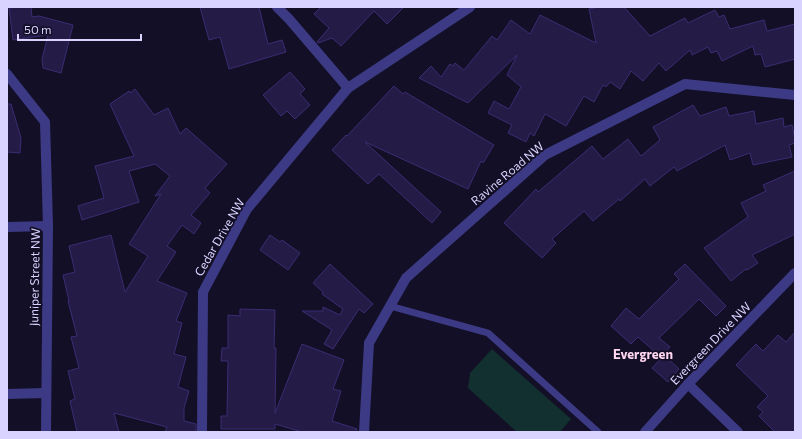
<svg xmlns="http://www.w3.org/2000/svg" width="802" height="439" viewBox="0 0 802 439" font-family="Commissioner,sans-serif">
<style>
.green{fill:#12302f}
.building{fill:#241b47;stroke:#3b2d73}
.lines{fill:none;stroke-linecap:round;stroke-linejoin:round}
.lane{stroke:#3d3a85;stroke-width:7}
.street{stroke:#3d3a85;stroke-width:10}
.labels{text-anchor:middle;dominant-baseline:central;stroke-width:3.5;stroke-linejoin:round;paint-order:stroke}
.street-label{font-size:12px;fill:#d9d4ff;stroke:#130f26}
.neighbourhood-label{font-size:13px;font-weight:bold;fill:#ffd6f0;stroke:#130f26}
</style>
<rect width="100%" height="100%" fill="#130f26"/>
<polygon class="green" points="492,349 571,419 560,432 517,432 468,388 470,373"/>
<g class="building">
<polygon points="20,7 31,7 32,17 39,16 73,25 61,73 43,68 42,59 48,35 13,40 9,8"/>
<polygon points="200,7 259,7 268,44 282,40 286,52 229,69 220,37 209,40"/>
<polygon points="321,7 404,7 387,24 374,11 341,46 332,38 318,43 317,42 329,28 314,14"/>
<polygon points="599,7 624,7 650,36 685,18 688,23 715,10 719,17 724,15 730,29 764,20 767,31 795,24 795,59 765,67 761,54 755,55 753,46 722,61 717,51 711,53 708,47 692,55 690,50 666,71 659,63 643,81 631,71 620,89 610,82 606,87 603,85 594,102 584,96 566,126 545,114 534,136 530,133 526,142 508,133 512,125 488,113 494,101 509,109 521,87 507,75 517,55 468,103 419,78 431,66 441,77 450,64 453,66 455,63 464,70 492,36 497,40 511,20 530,34 540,15 596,43 589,9"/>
<polygon points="290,72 305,89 300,94 310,105 295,119 287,111 281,116 263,95"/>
<polygon points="394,86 403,94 405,92 494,145 483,163 481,161 468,189 365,142 441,212 432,223 379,174 368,184 332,150 346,135 347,136"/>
<polygon points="135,89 154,115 168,108 180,134 186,128 227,164 205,188 210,193 191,215 201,223 194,234 182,225 167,246 176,252 157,281 187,293 176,321 182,323 174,354 186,357 178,387 189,391 184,408 184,421 196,424 196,432 165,432 167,427 114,413 119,432 77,432 70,401 75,399 68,371 79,368 71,337 77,336 68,301 69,301 63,275 75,272 69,246 111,235 125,292 148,256 129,244 161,194 155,196 170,176 155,164 129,171 139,202 82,220 78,206 104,198 95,166 134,156 110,104 129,91 130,93"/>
<polygon points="7,104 11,104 21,138 20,153 7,152"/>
<polygon points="693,105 700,116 726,107 729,116 754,111 756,124 783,118 784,127 792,125 795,139 795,143 789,145 792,157 753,165 750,153 730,160 725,145 677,171 674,167 650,186 645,179 620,201 619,199 593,221 584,211 552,239 556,243 542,258 504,223 536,189 538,192 592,146 603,159 628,139 641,156 660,140 653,127"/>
<polygon points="795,171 795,234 752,255 758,263 747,270 746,269 731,281 704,248 748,217 741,203 766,191 763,185"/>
<polygon points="270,235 280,242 282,240 300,253 288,270 260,250"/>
<polygon points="330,264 373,304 364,313 359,309 333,349 324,344 332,330 302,311 323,311 323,307 340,315 343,309 322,294 323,292 313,283"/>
<polygon points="685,264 726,306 716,316 699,299 659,338 670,347 661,357 638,337 631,344 611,326 626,308 639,319 679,279 674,274"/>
<polygon points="240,309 275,310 274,348 276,348 275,413 302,344 344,360 333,389 341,391 332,421 357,429 356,432 302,432 275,424 275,429 221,429 221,416 227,416 228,361 221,361 222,348 228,348 228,315 240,316"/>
<polygon points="795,332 795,432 775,432 759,416 763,412 757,407 768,396 736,365 756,344 763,351 778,335 786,342"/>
<polygon points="664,355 679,369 668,382 652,368"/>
</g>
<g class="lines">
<polyline class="lane" points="390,306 488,333 598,432"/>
<g class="street">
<polyline points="277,7 289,19 348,88"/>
<polyline points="7,74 45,122 48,226 46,432"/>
<polyline points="7,227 48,226"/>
<polyline points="688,384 738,432"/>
<polyline points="7,394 46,393"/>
<polyline points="202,432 203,292 247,209 348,88 470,7"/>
<polyline points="364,432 369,343 406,278 545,155 685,84 795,95"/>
<polyline points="645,432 688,384 795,273"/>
</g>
</g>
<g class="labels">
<g class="street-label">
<text transform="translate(507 173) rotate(-40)">Ravine Road NW</text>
<text transform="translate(219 237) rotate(-60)">Cedar Drive NW</text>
<text transform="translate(34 277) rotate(-89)">Juniper Street NW</text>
<text transform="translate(710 343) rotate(-46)">Evergreen Drive NW</text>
</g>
<g class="neighbourhood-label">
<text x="643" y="354">Evergreen</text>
</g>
</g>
<rect width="802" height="439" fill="none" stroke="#d9d4ff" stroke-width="16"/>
<path d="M18 34v6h123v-6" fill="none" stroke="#d9d4ff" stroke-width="2"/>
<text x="24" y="34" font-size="12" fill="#d9d4ff" stroke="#130f26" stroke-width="3" paint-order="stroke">50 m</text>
</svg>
